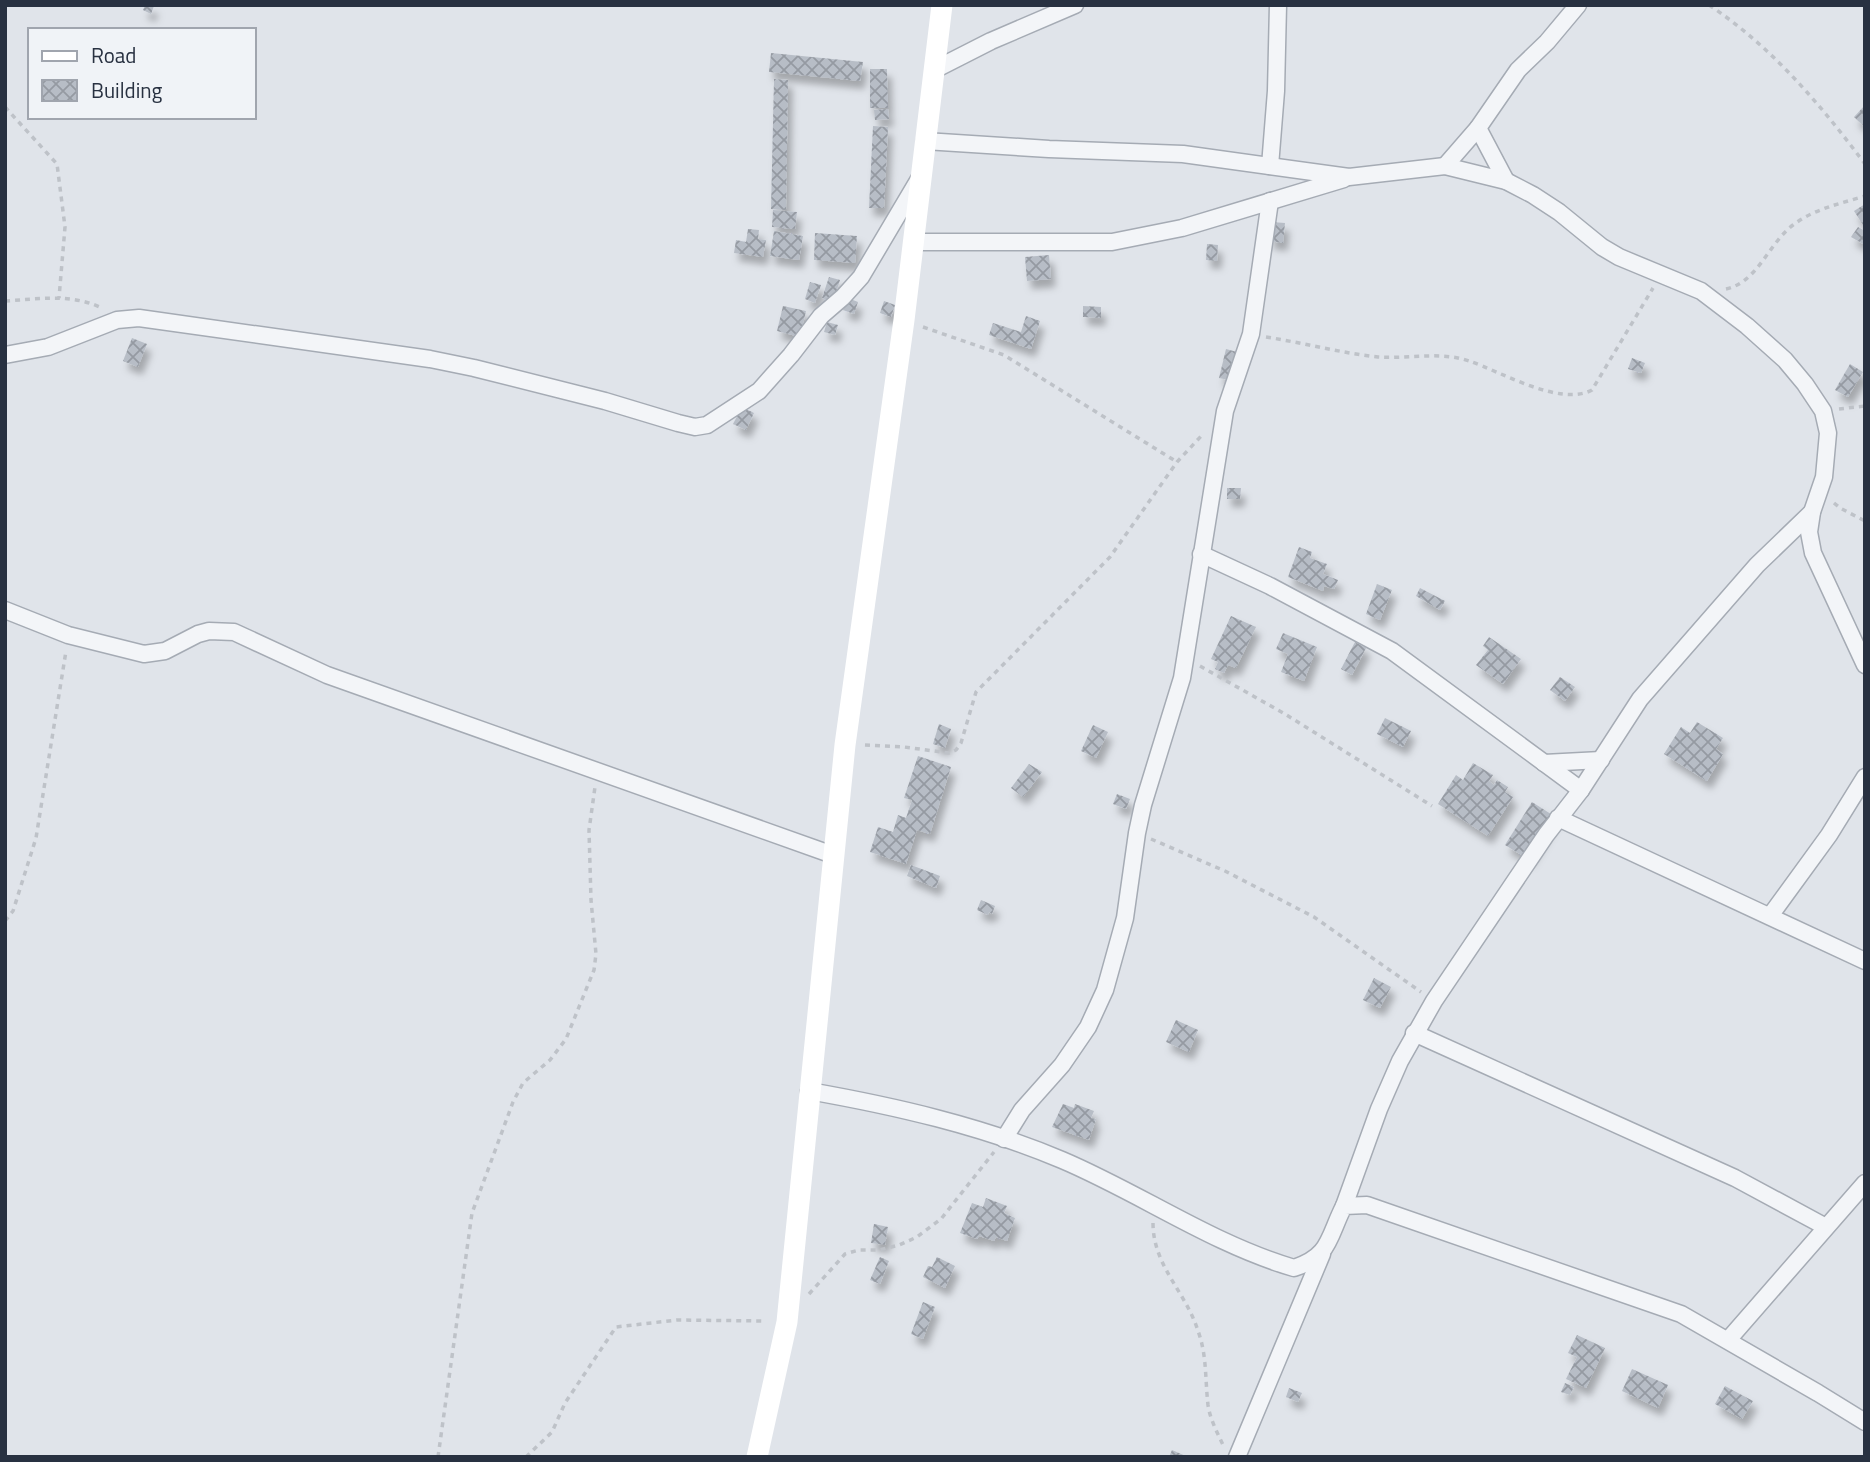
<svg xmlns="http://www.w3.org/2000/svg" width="1870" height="1462" viewBox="0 0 1870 1462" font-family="'Titillium Web',sans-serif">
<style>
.building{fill:url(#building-cross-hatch);filter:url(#shadow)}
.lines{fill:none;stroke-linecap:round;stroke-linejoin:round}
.street-casing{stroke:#a5abb4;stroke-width:19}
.path{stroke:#bec2c8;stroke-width:3.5;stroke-dasharray:5 5;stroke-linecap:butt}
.street{stroke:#f3f5f8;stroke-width:16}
.secondary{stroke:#fff;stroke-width:21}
</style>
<defs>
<pattern id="building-cross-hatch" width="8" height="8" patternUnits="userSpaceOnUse" patternTransform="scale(1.75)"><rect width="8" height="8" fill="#b7bdc6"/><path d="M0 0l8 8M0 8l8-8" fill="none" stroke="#959aa2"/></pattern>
<filter id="shadow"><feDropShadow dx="4.5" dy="8" stdDeviation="3.5" flood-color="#0004"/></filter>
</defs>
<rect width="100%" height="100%" fill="#e0e4ea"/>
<g class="building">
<polygon points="145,5 154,6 151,14 143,10"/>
<polygon points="771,53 863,62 860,81 769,72"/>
<polygon points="870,69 887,69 888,108 870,108"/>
<polygon points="774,79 788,80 786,210 771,209"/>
<polygon points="1865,105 1865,127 1854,117"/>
<polygon points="888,109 889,119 875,120 874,110"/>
<polygon points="873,126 888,127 884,208 869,208"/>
<polygon points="1865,204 1865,224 1863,225 1854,211"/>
<polygon points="773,210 797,212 795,229 772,227"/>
<polygon points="1271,222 1285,223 1283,243 1269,241"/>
<polygon points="1858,227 1865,231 1865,245 1851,237"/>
<polygon points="748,229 759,230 758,239 766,240 763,257 734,253 736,240 746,242"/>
<polygon points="774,231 803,236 799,260 770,256"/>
<polygon points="815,233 857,236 855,263 814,260"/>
<polygon points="1207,244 1218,245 1217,261 1206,260"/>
<polygon points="1049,255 1051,279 1027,281 1025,257"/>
<polygon points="829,277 840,280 833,302 822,298"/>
<polygon points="810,282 821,285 815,303 805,299"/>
<polygon points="848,298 858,302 854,314 843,310"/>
<polygon points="884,301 895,305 891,317 880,313"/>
<polygon points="783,306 806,311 800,337 777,331"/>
<polygon points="1083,306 1101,307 1101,318 1083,317"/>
<polygon points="1026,316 1040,321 1031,349 989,335 993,323 1021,332"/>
<polygon points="827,322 838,325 835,335 824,332"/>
<polygon points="132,338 147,344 138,367 123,361"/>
<polygon points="1226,349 1237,352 1229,380 1219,378"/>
<polygon points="1632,358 1645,363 1641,373 1628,369"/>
<polygon points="1850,364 1863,372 1848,397 1835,390"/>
<polygon points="742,407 754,413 746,430 733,424"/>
<polygon points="1227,488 1241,488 1240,499 1227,499"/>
<polygon points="1299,547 1312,552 1310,558 1327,564 1323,574 1338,580 1334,589 1324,586 1323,591 1288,577"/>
<polygon points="1377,584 1392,590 1380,620 1366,614"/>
<polygon points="1420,588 1445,601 1440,610 1416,596"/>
<polygon points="1231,616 1256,627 1236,668 1228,665 1224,673 1215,669 1218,662 1211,659"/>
<polygon points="1283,633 1317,647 1304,681 1281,672 1288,654 1276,649"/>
<polygon points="1489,637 1521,659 1503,684 1476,665 1488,650 1483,646"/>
<polygon points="1355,642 1366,648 1352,675 1341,669"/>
<polygon points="1560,677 1575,687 1565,701 1550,690"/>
<polygon points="1385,718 1411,731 1403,747 1377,734"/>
<polygon points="1697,722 1723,738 1716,749 1723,754 1707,781 1664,754 1681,727 1690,733"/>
<polygon points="939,724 951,729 945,748 933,744"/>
<polygon points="1093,725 1108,732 1096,758 1081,751"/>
<polygon points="918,756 951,767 930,834 917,830 906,864 870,852 878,827 893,832 898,815 906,818 912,800 904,798"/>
<polygon points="1473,763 1493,775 1489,781 1494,785 1497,780 1508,787 1505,792 1513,797 1488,836 1438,804 1456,775 1463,780"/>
<polygon points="1029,764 1042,772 1023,797 1011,788"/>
<polygon points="1117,794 1130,799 1126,809 1113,804"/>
<polygon points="1532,802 1554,816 1528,859 1505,845"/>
<polygon points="911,865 940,876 936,888 907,876"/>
<polygon points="981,900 995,906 992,914 989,912 988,915 977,910"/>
<polygon points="1374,978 1391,987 1380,1008 1363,1000"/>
<polygon points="1176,1020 1198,1030 1189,1052 1166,1042"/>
<polygon points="1063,1104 1074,1108 1075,1104 1094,1111 1091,1118 1096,1119 1089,1140 1052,1127"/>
<polygon points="986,1198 1007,1206 1004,1213 1015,1218 1007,1241 996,1237 994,1241 979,1236 977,1239 960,1233 972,1203 983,1207"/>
<polygon points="874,1224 888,1227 885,1245 871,1243"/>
<polygon points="880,1257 889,1261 880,1284 870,1280"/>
<polygon points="937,1257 955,1266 945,1288 923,1277 928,1266 932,1267"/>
<polygon points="923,1302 935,1307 923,1339 911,1334"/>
<polygon points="1577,1335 1605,1348 1586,1388 1566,1379 1577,1357 1568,1353"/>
<polygon points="1632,1369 1668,1385 1658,1408 1622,1391"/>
<polygon points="1565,1383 1574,1387 1570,1395 1561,1392"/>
<polygon points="1725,1386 1753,1401 1742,1419 1715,1404"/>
<polygon points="1289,1388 1302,1393 1298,1402 1286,1397"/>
<polygon points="1172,1450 1188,1457 1169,1457"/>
</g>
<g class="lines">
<defs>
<g id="street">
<polyline points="934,70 991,41 1075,5"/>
<polyline points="1478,128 1506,181"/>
<polyline points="925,141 1049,149 1183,154 1349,177 1445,166 1506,181 1533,195 1559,212 1602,247 1619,257 1701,291 1747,326 1785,360 1805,384 1823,411 1828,433 1824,477 1812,512 1809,532 1813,553 1865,665"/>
<polyline points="1270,166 1276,91 1278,5"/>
<polyline points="1445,166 1478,128 1518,70 1547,42 1578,5"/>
<polyline points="914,242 1112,242 1182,228 1344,179"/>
<polyline points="5,355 48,347 117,320 139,318 430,359 474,368 605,401 678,423 695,427 707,425 759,391 791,355 821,316 843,297 861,277 919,179"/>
<polyline points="1201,554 1270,586 1392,651 1581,790"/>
<polyline points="5,610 68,635 144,654 165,651 198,634 209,631 234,632 327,675 833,855"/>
<polyline points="1544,763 1601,760"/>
<polyline points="1558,818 1865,961"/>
<polyline points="1770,916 1829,835 1865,777"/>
<polyline points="1414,1033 1735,1178 1826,1227"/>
<path d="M809,1091C894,1106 982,1126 1062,1160C1140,1193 1212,1244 1294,1268C1331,1256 1328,1237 1344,1206L1367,1205L1681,1314L1818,1393L1865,1422"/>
<polyline points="1004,1139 1022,1110 1062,1065 1088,1027 1105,990 1125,918 1137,833 1143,805 1182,678 1225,411 1251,334 1270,201"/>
<polyline points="1344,1206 1379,1109 1400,1061 1434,1001 1546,835 1581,790 1640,699 1757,565 1812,512"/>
<polyline points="1728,1340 1865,1183"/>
<polyline points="1237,1457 1322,1254"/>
</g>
</defs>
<use href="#street" class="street-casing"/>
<g class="path">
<path d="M1709,5C1772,47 1820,104 1865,164"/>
<polyline points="5,107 57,164 65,227 59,298"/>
<path d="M1726,289C1758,282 1768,244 1793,225C1814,209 1839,204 1865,196"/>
<path d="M5,301C39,299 70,293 102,308"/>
<polyline points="923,327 1004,355 1177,462"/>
<path d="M1266,337C1304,343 1341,353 1378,357C1408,359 1441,351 1469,361C1502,372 1560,407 1592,390L1653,288"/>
<polyline points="1839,409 1865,406"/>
<polyline points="1834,503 1840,508 1865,521"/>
<polyline points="1200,666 1285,714 1432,806"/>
<polyline points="865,745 904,747 949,753 956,750 961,743 976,692 1110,557 1177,462 1204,433"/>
<polyline points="1151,839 1225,871 1314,917 1421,992"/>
<polyline points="5,921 13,911 36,838 66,651"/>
<path d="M1153,1223C1153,1266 1186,1292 1198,1331C1207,1355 1205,1379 1208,1405C1210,1419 1217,1432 1223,1445"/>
<polyline points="809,1294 845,1254 859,1250 879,1250 899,1245 917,1237 941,1219 994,1152"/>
<polyline points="438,1457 472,1213 513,1102 523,1083 550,1060 566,1039 594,970 596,954 591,900 589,830 595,787"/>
<polyline points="526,1457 552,1432 565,1403 616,1327 677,1320 766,1321"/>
</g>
<use href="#street" class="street"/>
<polyline class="secondary" points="757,1457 787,1322 845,745 904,320 942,5"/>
</g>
<rect width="1870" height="1462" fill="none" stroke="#283141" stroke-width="14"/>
<rect x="28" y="28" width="228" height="91" fill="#f0f3f7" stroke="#a0a5ae" stroke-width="2"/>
<rect x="42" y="51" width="35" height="10" fill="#ffffff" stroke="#a0a5ae" stroke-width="2"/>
<text x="91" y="63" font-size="21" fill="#283141">Road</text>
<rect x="42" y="80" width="35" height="21" fill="url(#building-cross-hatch)" stroke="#a0a5ae" stroke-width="2"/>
<text x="91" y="98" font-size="21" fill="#283141">Building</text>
</svg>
